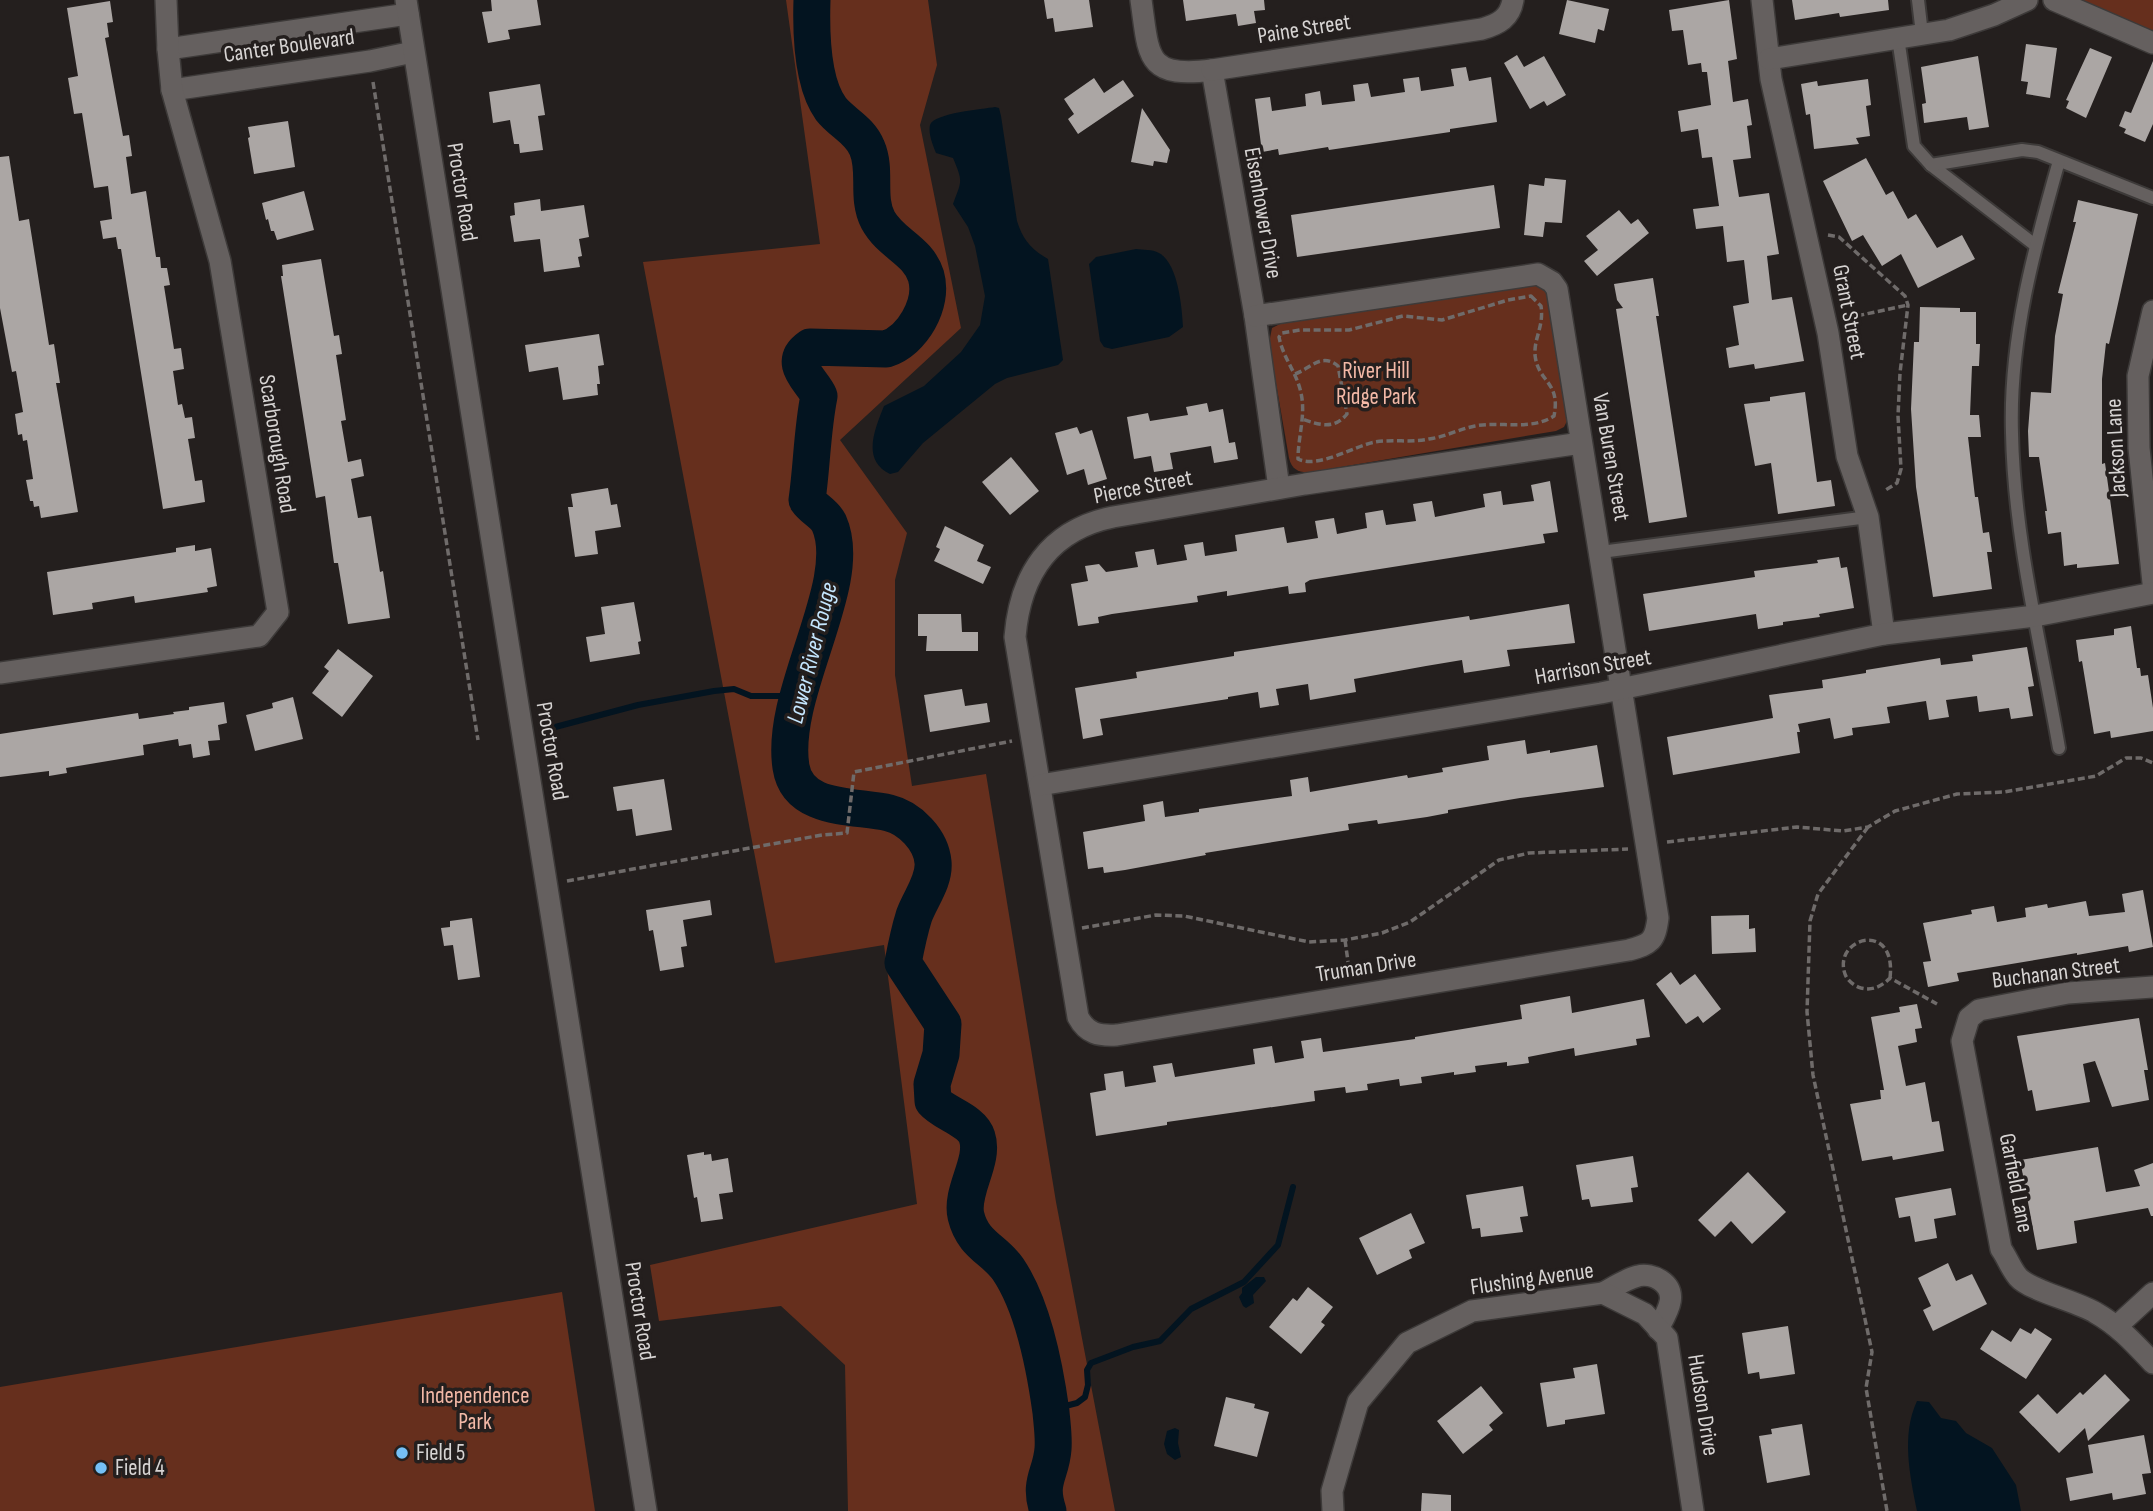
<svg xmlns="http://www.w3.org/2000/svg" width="2153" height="1511" viewBox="0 0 2153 1511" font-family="'Sofia Sans Condensed',sans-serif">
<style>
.green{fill:#662f1d}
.water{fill:#031420}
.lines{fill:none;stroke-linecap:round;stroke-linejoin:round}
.stream{stroke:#031420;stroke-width:6}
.river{stroke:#031420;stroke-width:37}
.building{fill:#aba6a4}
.lane-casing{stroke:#3d3a39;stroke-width:16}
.street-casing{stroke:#3d3a39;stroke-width:24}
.secondary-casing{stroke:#3d3a39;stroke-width:24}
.path{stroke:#6f6b6a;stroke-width:3.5;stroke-dasharray:7 3.5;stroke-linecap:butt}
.lane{stroke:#65605f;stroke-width:12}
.street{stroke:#65605f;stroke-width:21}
.secondary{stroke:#65605f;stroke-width:21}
.poi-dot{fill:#75c0f6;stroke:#241f1e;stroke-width:2.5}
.labels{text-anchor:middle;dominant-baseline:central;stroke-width:7;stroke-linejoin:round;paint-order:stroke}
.street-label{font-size:23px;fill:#d7d4d3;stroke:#241f1e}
.park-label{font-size:23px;fill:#f3b9a7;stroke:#241f1e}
.poi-label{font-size:23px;fill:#d7d4d3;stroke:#241f1e;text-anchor:start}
.water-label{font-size:24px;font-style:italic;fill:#c5e6fe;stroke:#241f1e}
</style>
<rect width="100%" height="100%" fill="#241f1e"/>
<g class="green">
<polygon points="786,0 928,0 937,65 920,125 961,328 840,440 907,533 895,580 895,675 912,786 986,774 1056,1202 1115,1511 848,1511 845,1365 781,1306 659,1321 650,1265 917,1204 884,945 775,963 643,262 820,244"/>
<polygon points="2078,0 2153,0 2153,34"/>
<path d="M1526,285H1538L1549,293L1568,419L1564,427L1556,431L1311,472C1299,473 1292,470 1289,458L1269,343L1272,328L1286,321Z"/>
<polygon points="562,1292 595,1511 0,1511 0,1387"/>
</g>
<g class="water">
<path d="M995,107L999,108L1001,116L1017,221C1023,240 1031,249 1048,259L1063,360L1058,365L1007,378L995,384L923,443L898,472L890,474C861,460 875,429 884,406L924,386L961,352L980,325L985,296L975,246L968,227L953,204C962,180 963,182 953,158L936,153C933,145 928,134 930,125C934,113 983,109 995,107Z"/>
<path d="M1136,249C1143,250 1152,249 1159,253C1178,263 1182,307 1183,327L1169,337L1112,349L1104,347L1100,341L1089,264L1096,257Z"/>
<polygon points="1256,1277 1264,1277 1266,1281 1253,1295 1254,1303 1246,1308 1243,1306 1239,1297 1242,1293 1242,1288"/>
<path d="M1917,1401L1929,1402L1941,1418L1956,1421L1966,1433L1992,1448L2016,1485L2021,1511H1917C1910,1476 1901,1435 1917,1401Z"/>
<polygon points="1175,1428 1179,1430 1178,1443 1181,1457 1175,1460 1167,1454 1164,1444 1167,1431"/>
</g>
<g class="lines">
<g class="stream">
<polyline points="544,730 638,705 714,691 734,689 751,696 798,696"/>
<polyline points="1050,1410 1077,1403 1085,1397 1088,1385 1087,1370 1091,1363 1133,1347 1160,1341 1191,1309 1244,1282 1278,1245 1293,1187"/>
</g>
<path class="river" d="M812,0C811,31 812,83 831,109C842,123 860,130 867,148C877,171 866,197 878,220C891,244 918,250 926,276C934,304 912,341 886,349L810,347C786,364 813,381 819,396C812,431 812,465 807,500C813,509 824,513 829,523C856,583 779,692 791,767C798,812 856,805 889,813C910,818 931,840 933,862C935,881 920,899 914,916C909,932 906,947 903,963L943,1024L941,1054L932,1084L933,1101C944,1114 972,1120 977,1137C985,1161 960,1191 966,1216C973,1245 994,1249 1008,1269C1033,1306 1045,1368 1051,1412C1052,1424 1054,1437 1053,1449C1051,1475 1038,1481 1048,1511"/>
</g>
<g class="building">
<polygon points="491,0 537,0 541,25 508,30 510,39 488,43 482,12 492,11"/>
<polygon points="1044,0 1089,0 1093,27 1055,32 1053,18 1047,19"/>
<polygon points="1183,0 1264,0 1265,10 1254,11 1256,23 1238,26 1236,14 1186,21"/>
<polygon points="1567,0 1609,9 1604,31 1598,29 1595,43 1559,34"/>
<polygon points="1729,0 1737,59 1728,61 1733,102 1748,99 1752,125 1747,126 1751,158 1733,160 1739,197 1769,193 1779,254 1767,256 1772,300 1792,297 1804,361 1755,369 1754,364 1729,368 1726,348 1739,345 1733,306 1749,303 1744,260 1727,262 1723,226 1696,229 1693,209 1719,206 1712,157 1702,158 1698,129 1681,132 1678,111 1711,105 1707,72 1702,72 1701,63 1688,65 1683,30 1672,31 1669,10"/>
<polygon points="1792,0 1888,0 1889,10 1840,17 1839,13 1795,20"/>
<polygon points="110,1 113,22 107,23 109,37 105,38 123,136 129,135 132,156 126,157 131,194 146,191 156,257 160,257 161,268 167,268 170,285 164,286 174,349 181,348 184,369 173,371 178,405 182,404 185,418 192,417 195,438 188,439 195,481 202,480 205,502 163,509 121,249 118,249 116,237 103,239 100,221 112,219 108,186 94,188 82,113 74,114 68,78 78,76 67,8"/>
<polygon points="2026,44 2057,48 2050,98 2026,94 2028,82 2021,81"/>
<polygon points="2090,48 2112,57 2086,118 2066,108 2069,101 2066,100"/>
<polygon points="1517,55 1524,67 1544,56 1566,95 1547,106 1544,101 1530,109 1504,63"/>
<polygon points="1978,56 1989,127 1969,130 1967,117 1924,123 1922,104 1926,103 1921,67"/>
<polygon points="2153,61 2153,124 2145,142 2124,133 2126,129 2119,126 2125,111 2131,113"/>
<polygon points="1466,67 1469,81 1491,77 1497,122 1450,129 1450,132 1329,150 1328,147 1279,155 1278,149 1262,152 1255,99 1270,97 1272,111 1306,106 1305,94 1320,91 1322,105 1355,101 1353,85 1368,83 1371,97 1405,92 1403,79 1419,77 1421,91 1454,86 1451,69"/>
<polygon points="1094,78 1104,93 1123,80 1134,96 1078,134 1068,119 1074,114 1064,99"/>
<polygon points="1868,79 1871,105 1866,106 1870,136 1856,138 1859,144 1814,149 1810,114 1806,115 1801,84 1817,81 1818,86"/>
<polygon points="540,84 545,115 538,116 543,150 520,153 519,144 514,144 510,120 493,123 489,92"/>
<polygon points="1142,108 1170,150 1167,163 1154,161 1153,166 1131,162"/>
<polygon points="288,121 295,167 254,174 248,138 250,137 248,127"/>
<polygon points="9,156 19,221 29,219 49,345 54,344 60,383 56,383 78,512 41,518 39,506 34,507 33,501 30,501 26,480 33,479 27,440 23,441 22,434 18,435 15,414 23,412 16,371 12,372 0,308 0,157"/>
<polygon points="1866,158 1886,195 1893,191 1908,219 1916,214 1937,248 1962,235 1975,259 1918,288 1901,254 1882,266 1863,235 1852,241 1823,181"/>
<polygon points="1545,178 1566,180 1562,223 1545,222 1543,237 1524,235 1529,184 1544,186"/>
<polygon points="1494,185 1500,228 1297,257 1291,215"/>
<polygon points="304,191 314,230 277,240 274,231 271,231 268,219 266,220 262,203"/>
<polygon points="540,199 541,211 584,205 589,237 579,239 582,256 578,257 580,267 544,272 540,239 514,242 510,216 515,215 514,203"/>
<polygon points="2078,200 2138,214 2109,344 2106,343 2102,379 2102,464 2105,463 2119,564 2077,568 2077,564 2064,566 2061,532 2048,534 2045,511 2047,511 2039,457 2029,457 2028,431 2031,392 2051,393 2055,336 2063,294 2058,293 2076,222 2073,222"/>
<polygon points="1619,210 1631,224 1638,219 1649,233 1597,276 1584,261 1598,250 1586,236"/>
<polygon points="321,259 334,336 339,335 342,354 336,355 346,420 341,421 348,462 361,459 364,476 351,479 358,518 371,516 380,572 383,571 390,618 348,624 338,563 334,563 325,496 316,498 281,276 283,276 282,265"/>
<polygon points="1653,278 1659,316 1656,316 1687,517 1649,523 1616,309 1623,308 1617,300 1614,284"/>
<polygon points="1920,307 1960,308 1960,312 1976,312 1976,344 1980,344 1979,366 1972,366 1970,415 1979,415 1981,437 1968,437 1975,497 1978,497 1983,533 1989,532 1992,552 1987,552 1992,589 1933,597 1916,487 1911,409 1914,342 1919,342"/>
<polygon points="599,334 604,365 598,366 600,384 597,384 598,395 563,400 558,367 529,372 525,345"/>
<polygon points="1805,392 1817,482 1831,480 1835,506 1778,514 1771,463 1755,466 1744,404 1770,401 1770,397"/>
<polygon points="1207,403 1209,412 1223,409 1229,443 1235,442 1238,459 1214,463 1211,446 1170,453 1173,469 1154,472 1151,456 1134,459 1127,417 1148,413 1150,421 1188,415 1186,407"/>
<polygon points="1077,427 1080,434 1092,430 1107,479 1088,485 1084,469 1067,475 1055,433"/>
<polygon points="1011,457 1039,491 1010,515 982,482"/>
<polygon points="1550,481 1558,532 1543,534 1545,543 1310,580 1305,583 1306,592 1289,594 1288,586 1227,596 1227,591 1197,596 1198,602 1112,614 1098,617 1099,623 1078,626 1071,584 1088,581 1085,566 1099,564 1106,572 1138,567 1135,552 1154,549 1157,565 1187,560 1184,545 1203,542 1205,556 1237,551 1235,535 1284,527 1287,543 1318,538 1315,521 1334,518 1337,534 1367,528 1365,513 1383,510 1386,525 1416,521 1413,504 1432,501 1435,517 1485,507 1483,494 1501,491 1503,505 1534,501 1531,485"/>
<polygon points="608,488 611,505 617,504 621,527 595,531 598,554 575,557 568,507 573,507 571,494"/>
<polygon points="945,526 984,545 977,561 991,567 983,584 934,561 940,549 936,547"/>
<polygon points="195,545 195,551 211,548 217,586 207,588 208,592 135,603 134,596 92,603 93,609 53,615 47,572 176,552 176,548"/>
<polygon points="1839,557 1841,568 1847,567 1854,608 1819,614 1820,617 1783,622 1783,625 1758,629 1756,614 1649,631 1643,594 1755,577 1754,571 1818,563 1817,560"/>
<polygon points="634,602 641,641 638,642 640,654 590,662 586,637 605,634 601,607"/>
<polygon points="1569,604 1575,643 1507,650 1510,666 1464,673 1462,660 1426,666 1354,679 1356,692 1310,700 1308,684 1276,689 1279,705 1260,708 1258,692 1228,697 1228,699 1100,719 1103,735 1083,739 1075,688 1137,678 1136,672 1234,656 1234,652 1469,616 1470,620"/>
<polygon points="918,614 961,614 962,632 978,632 978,651 926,651 927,636 918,636"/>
<polygon points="2131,626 2137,668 2140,668 2141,676 2148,675 2153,708 2153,731 2111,738 2110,731 2094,734 2082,661 2079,662 2076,640 2114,635 2114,629"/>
<polygon points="2027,647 2034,686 2028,687 2033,716 2011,719 2009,708 1979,712 1977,696 1946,700 1949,717 1929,720 1926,701 1887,707 1890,723 1852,728 1853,735 1834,739 1830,718 1798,724 1800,732 1797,732 1800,753 1673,775 1667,737 1773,718 1769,695 1823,688 1822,680 1866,673 1866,670 1940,658 1941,665 1973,661 1972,655"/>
<polygon points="338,649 373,676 342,717 312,693 329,671 324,667"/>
<polygon points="962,689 965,706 987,703 990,722 930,732 924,695"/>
<polygon points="293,697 303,739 255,751 246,715 273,708 272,703"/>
<polygon points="224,702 227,723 218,725 220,740 208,741 210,755 193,758 191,744 179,746 178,739 143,745 144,755 66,768 67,773 49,776 49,771 0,777 0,734 138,713 139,719 174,714 173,712 189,710 189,707"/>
<polygon points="1525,740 1527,754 1550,750 1550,753 1597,745 1604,787 1520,798 1448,810 1448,813 1427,817 1378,824 1377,820 1348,824 1349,830 1205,853 1206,855 1125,870 1104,873 1103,867 1088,869 1083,832 1145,821 1143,805 1163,801 1165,817 1199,812 1199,809 1292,796 1290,780 1308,777 1310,792 1407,775 1408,778 1443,772 1442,768 1489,760 1487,746"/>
<polygon points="664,779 672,830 636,836 632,809 617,811 613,787"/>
<polygon points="2143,890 2153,947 2129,952 2128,946 2077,955 2077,953 1957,973 1959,981 1928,987 1923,962 1931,961 1923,923 1972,914 1971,910 1994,906 1997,922 2026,917 2025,908 2047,904 2048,908 2086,901 2089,916 2125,912 2122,894"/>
<polygon points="710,900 712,915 683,920 687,946 681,947 684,967 660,971 653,930 649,931 646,910"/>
<polygon points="1749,915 1749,929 1755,928 1756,952 1712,954 1711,916"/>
<polygon points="472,918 480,977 458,980 453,945 444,946 441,928 450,927 450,921"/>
<polygon points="1671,972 1680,985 1695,974 1721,1009 1703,1023 1698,1016 1686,1024 1656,984"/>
<polygon points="1570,996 1572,1013 1644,999 1650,1037 1636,1039 1637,1045 1597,1052 1575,1056 1574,1048 1528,1057 1529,1063 1507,1066 1507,1062 1475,1066 1476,1072 1454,1075 1454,1072 1421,1077 1422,1083 1400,1086 1399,1079 1367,1084 1368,1090 1346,1093 1345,1087 1314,1091 1315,1101 1167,1122 1167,1125 1096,1136 1090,1093 1106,1090 1104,1074 1123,1071 1125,1087 1156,1082 1153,1066 1172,1063 1175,1077 1255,1064 1253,1049 1272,1046 1275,1063 1304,1058 1301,1041 1321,1038 1323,1052 1415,1039 1415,1037 1522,1019 1520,1005"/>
<polygon points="1917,1004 1922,1028 1915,1029 1917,1042 1898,1046 1906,1086 1925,1082 1932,1122 1939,1121 1944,1151 1893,1160 1892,1156 1862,1161 1850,1104 1881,1099 1880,1090 1884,1090 1871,1017 1900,1012 1899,1007"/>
<polygon points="2139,1018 2148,1070 2144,1070 2149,1100 2112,1107 2095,1061 2083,1064 2090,1102 2036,1111 2032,1090 2028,1091 2017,1036"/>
<polygon points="2098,1147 2106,1192 2140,1186 2134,1170 2153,1163 2153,1216 2151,1216 2148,1208 2074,1221 2077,1243 2037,1250 2020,1160"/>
<polygon points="704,1152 704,1155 711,1154 712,1161 728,1158 733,1192 719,1194 723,1219 701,1222 697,1197 694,1198 687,1155"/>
<polygon points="1633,1156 1638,1187 1631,1188 1633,1202 1591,1207 1589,1199 1582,1200 1576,1165"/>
<polygon points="1748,1172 1786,1212 1752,1244 1731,1221 1715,1237 1698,1220"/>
<polygon points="1523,1186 1528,1216 1520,1217 1523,1232 1481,1237 1480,1228 1472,1229 1466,1195"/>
<polygon points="1951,1188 1956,1215 1934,1219 1937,1238 1915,1242 1910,1216 1899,1218 1895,1198"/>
<polygon points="1411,1213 1425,1243 1409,1250 1412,1258 1377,1275 1359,1238"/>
<polygon points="1948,1263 1956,1281 1972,1274 1987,1304 1933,1331 1923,1310 1931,1306 1918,1278"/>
<polygon points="1308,1287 1333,1307 1321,1322 1325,1325 1301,1354 1269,1327 1293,1298 1297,1301"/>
<polygon points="1788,1326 1795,1374 1760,1379 1759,1372 1748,1374 1742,1333"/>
<polygon points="2020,1328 2031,1334 2035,1328 2052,1339 2026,1379 1980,1349 1992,1330 2011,1342"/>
<polygon points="1597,1364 1605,1414 1565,1420 1565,1424 1547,1427 1540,1383 1575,1378 1573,1368"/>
<polygon points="2105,1374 2130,1400 2088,1441 2085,1428 2059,1453 2019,1412 2038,1394 2057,1414 2080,1392 2083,1395"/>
<polygon points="1481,1386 1503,1413 1489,1425 1493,1430 1463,1454 1437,1421"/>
<polygon points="1226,1397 1255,1404 1254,1408 1269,1412 1257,1457 1214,1446"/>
<polygon points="1802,1424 1810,1475 1767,1483 1759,1436 1772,1434 1771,1429"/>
<polygon points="2144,1435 2151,1473 2142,1474 2146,1494 2113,1500 2112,1493 2070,1501 2066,1478 2093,1473 2088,1445"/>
<polygon points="1422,1493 1451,1495 1451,1511 1421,1511"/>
</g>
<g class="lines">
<defs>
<g id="lane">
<polyline points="1918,0 1922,34"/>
<polyline points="1898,38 1914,146 1931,165 2035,245"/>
<polyline points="1931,165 2022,150 2038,152 2153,198"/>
<polyline points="1601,552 1868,517"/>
<path d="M2059,748C2041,644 2014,539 2012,433C2009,340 2034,249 2059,161"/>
</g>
<g id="street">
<path d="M1141,0C1149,56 1145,79 1212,70L1255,316L1279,488"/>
<polyline points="1762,0 1771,79 1828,333 1847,456 1868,517 1884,634"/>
<polyline points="2054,0 2153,43"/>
<polyline points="168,49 408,14"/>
<polyline points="1769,59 1949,30 1994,15 2027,0"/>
<path d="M1212,70L1482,29C1499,24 1510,18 1513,0"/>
<polyline points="172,90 370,61 413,52"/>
<polyline points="2153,311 2138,376 2139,448 2153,583"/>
<path d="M1255,316L1538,274L1552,282L1557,289L1658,918C1655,941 1651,944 1629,950L1117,1035C1099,1036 1087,1034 1078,1017L1015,637C1020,575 1049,530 1113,517L1305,484L1581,443"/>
<polyline points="0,673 259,636 278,612 220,261 172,90 168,49 166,0"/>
<polyline points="1040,785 1601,693 1884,634 2035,616 2153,593"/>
<path d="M2153,987L2068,993L1979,1010L1969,1018L1962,1041L2001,1249C2007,1257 2011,1269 2018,1277C2030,1291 2077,1301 2096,1313C2119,1326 2135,1344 2153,1363"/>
<path d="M1603,1293C1614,1287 1626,1279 1638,1276C1645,1274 1654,1276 1660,1280C1680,1293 1667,1312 1658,1329"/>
<polyline points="2117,1326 2153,1293"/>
<polyline points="1333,1511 1332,1491 1358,1402 1407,1343 1472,1311 1603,1293 1645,1314 1667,1338 1693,1511"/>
</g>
<polyline id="secondary" points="406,0 646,1511"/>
</defs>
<use href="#lane" class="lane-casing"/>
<use href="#street" class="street-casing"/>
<use href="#secondary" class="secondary-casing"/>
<g class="path">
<polyline points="373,82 478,740"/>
<polyline points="1828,235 1839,237 1905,296 1908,305 1900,373 1898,416 1901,469 1897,483 1884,491"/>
<path d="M1531,296L1541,306C1544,327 1534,337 1535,355C1538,383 1561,381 1554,416C1531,431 1501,421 1475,426C1459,429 1445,437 1429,439C1411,443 1393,439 1375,442C1354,446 1318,469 1298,459C1298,437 1306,415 1301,393C1297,373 1283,358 1279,337L1282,333L1300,330H1349L1403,316L1442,320L1508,300Z"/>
<polyline points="1847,318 1908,305"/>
<path d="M1295,374C1310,369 1321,352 1338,366L1347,414C1334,430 1319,425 1302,419"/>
<polyline points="1868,827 1818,894 1810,921 1807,1012 1813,1075 1872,1352 1866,1388 1887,1511"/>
<polyline points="1667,842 1797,827 1843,831 1868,827 1895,811 1957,794 2004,792 2096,776 2126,758 2141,758 2153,763"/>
<polyline points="567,881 822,835 847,833 854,772 1012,741"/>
<polyline points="1082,928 1156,915 1184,916 1309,942 1345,940 1382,933 1410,922 1499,860 1529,853 1628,849"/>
<polyline points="1345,940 1350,976"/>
<path d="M1890,978C1897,919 1832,938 1845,974C1847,980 1854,986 1861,988C1873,991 1882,986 1890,978L1937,1004"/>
</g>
<use href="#lane" class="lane"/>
<use href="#street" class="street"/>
<use href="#secondary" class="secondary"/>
</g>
<g class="poi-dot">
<circle cx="402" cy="1453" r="7"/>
<circle cx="101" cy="1468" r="7"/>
</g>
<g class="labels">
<g class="street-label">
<text transform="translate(1304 29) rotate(-9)">Paine Street</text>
<text transform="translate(289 46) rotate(-8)">Canter Boulevard</text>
<text transform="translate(462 192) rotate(81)">Proctor Road</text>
<text transform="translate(1263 213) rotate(80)">Eisenhower Drive</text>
<text transform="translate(1849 312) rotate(79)">Grant Street</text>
<text transform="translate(277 444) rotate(81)">Scarborough Road</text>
<text transform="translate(2116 448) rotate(-93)">Jackson Lane</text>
<text transform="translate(1611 457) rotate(80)">Van Buren Street</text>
<text transform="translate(1143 487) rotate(-11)">Pierce Street</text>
<text transform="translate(1593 667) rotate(-10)">Harrison Street</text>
<text transform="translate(552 751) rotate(80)">Proctor Road</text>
<text transform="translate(1366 967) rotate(-9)">Truman Drive</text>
<text transform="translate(2056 973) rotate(-7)">Buchanan Street</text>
<text transform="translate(2016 1183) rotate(79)">Garfield Lane</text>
<text transform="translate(1532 1279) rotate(-8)">Flushing Avenue</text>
<text transform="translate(640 1311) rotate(81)">Proctor Road</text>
<text transform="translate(1703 1405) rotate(81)">Hudson Drive</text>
</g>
<g class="park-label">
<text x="1376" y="371">River Hill<tspan x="1376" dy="26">Ridge Park</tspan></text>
<text x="475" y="1396">Independence<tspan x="475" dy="26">Park</tspan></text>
</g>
<g class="poi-label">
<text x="416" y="1453">Field 5</text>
<text x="115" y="1468">Field 4</text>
</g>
<g class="water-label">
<text transform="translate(812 653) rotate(-76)">Lower River Rouge</text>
</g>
</g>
</svg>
